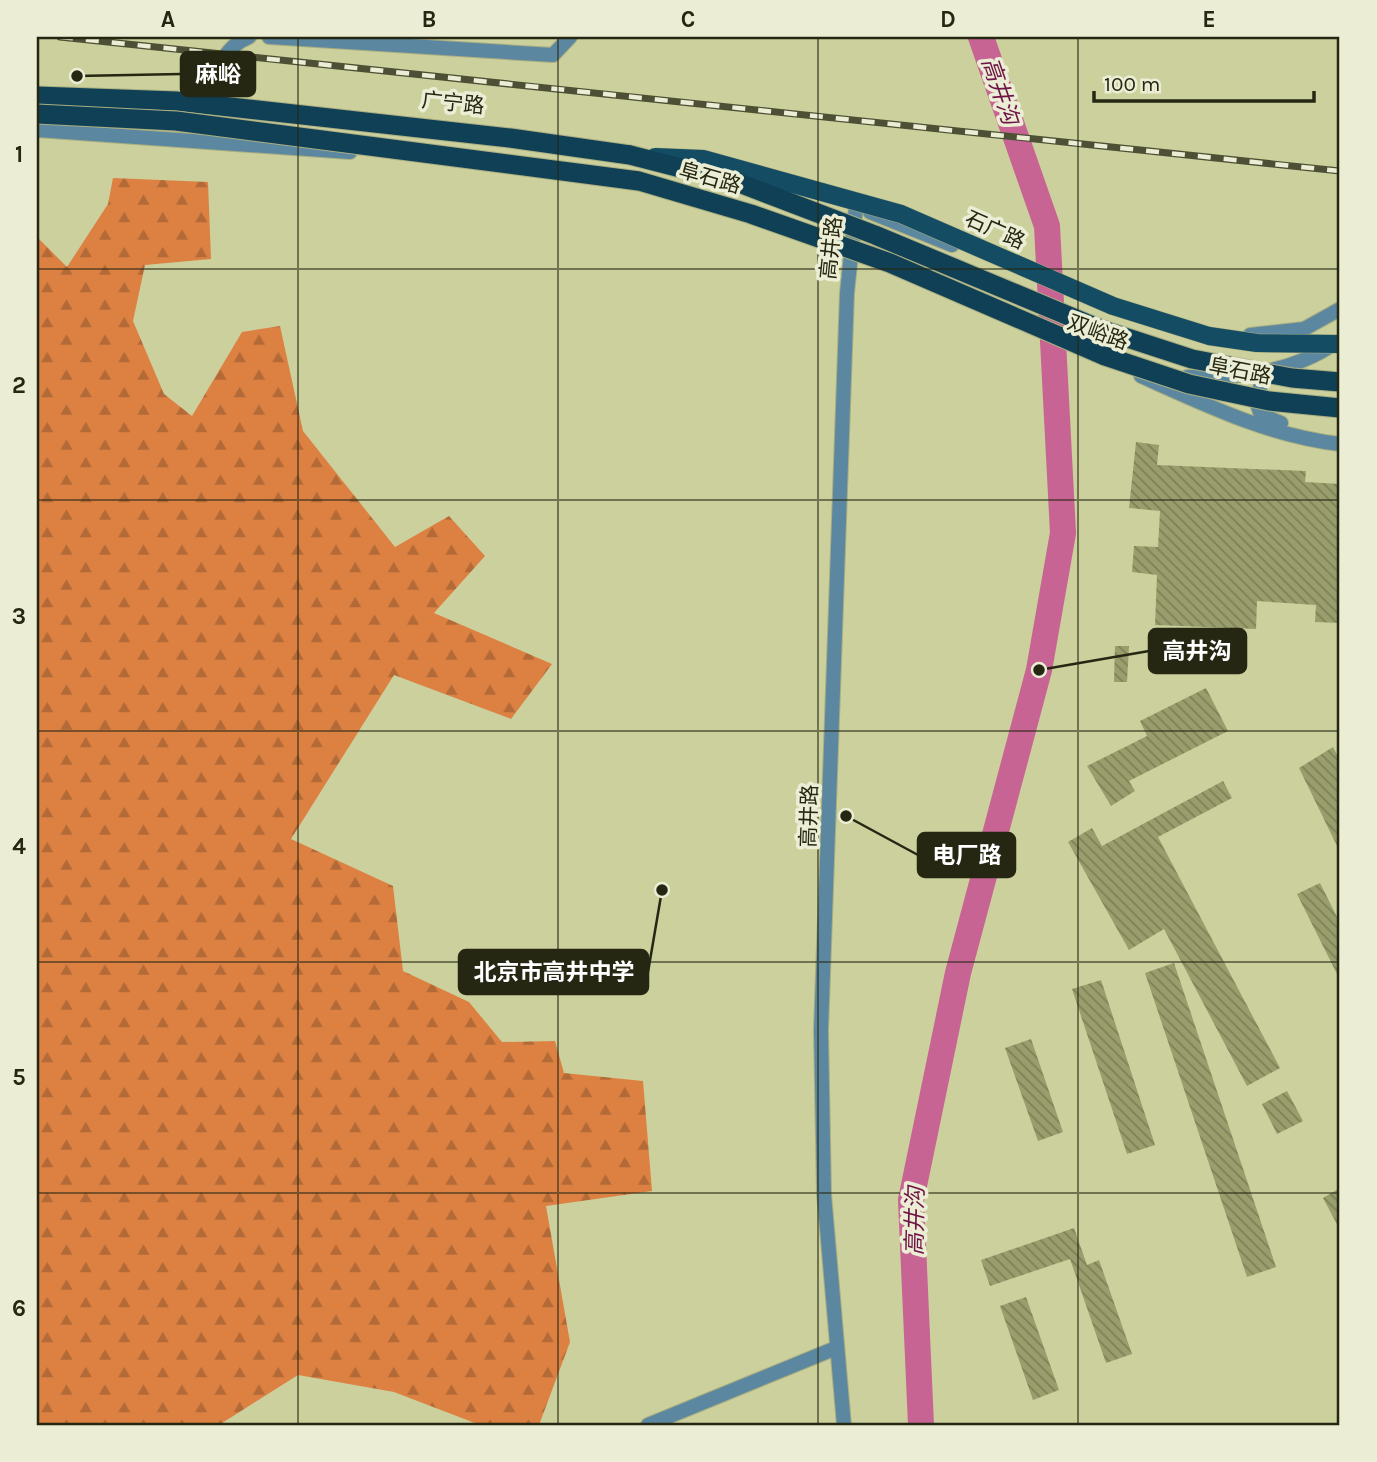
<svg xmlns="http://www.w3.org/2000/svg" width="1377" height="1462" viewBox="0 0 1377 1462" font-family="Karla,'Noto Sans SC',sans-serif">
<style>
.forest{fill:url(#forest-firs)}
.lines{fill:none;stroke-linecap:round;stroke-linejoin:round}
.river{stroke:#c76493;stroke-width:26}
.building{fill:url(#building-back-hatch)}
.minor-casing{stroke:#aaae81;stroke-width:16}
.tertiary-casing{stroke:#aaae81;stroke-width:16}
.trunk-casing{stroke:#aaae81;stroke-width:21}
.minor{stroke:#5b88a0;stroke-width:14}
.tertiary{stroke:#5b88a0;stroke-width:14}
.trunk{stroke:#104056;stroke-width:19}
.rail-casing{stroke:#4d5034;stroke-width:7}
.rail{stroke:#ebeed4;stroke-width:4.5;stroke-dasharray:13;stroke-linecap:butt}
.primary-bridge-casing{stroke:#aaae81;stroke-width:19;stroke-linecap:butt}
.trunk-bridge-casing{stroke:#aaae81;stroke-width:21;stroke-linecap:butt}
.primary-bridge{stroke:#144c64;stroke-width:18}
.trunk-bridge{stroke:#104056;stroke-width:19}
.grid{fill:none;stroke:#252713;stroke-width:2;stroke-opacity:0.55}
.labels{text-anchor:middle;dominant-baseline:central;stroke-width:7;stroke-linejoin:round;paint-order:stroke}
.street-label{font-size:21px;fill:#252713;stroke:#ebeed4}
.water-label{font-size:23px;font-style:italic;fill:#6f1447;stroke:#ebeed4}
.leader{fill:none;stroke:#252713;stroke-width:2.5}
.callout-dot{fill:#252713;stroke:#ebeed4;stroke-width:2.5}
.callout{fill:#252713;stroke:#252713;stroke-width:2.5}
.callout-label{font-size:23px;text-anchor:middle;font-weight:bold;fill:#fff}
.neatline{fill:none;stroke:#252713;stroke-width:2.5}
.grid-label{font-size:23px;text-anchor:middle;font-weight:bold;fill:#252713}
</style>
<defs>
<pattern id="forest-firs" width="22" height="20" patternUnits="userSpaceOnUse" patternTransform="scale(1.75)"><rect width="22" height="20" fill="#dd8143"/><path d="M5 1l3.5 6h-7zM16 11l3.5 6h-7z" fill="#b36a37"/></pattern>
<pattern id="building-back-hatch" width="6" height="6" patternUnits="userSpaceOnUse" patternTransform="scale(1.75)"><rect width="6" height="6" fill="#9a9e6c"/><path d="M-1 5l2 2M0 0l6 6M5-1l2 2" fill="none" stroke="#7d8158"/></pattern>
</defs>
<rect width="100%" height="100%" fill="#cbd09c"/>
<polygon class="forest" points="113,178 208,182 211,259 145,265 133,321 164,394 192,416 242,332 280,326 303,431 395,547 449,516 485,556 434,613 552,664 511,719 394,675 291,839 393,886 403,971 469,1002 502,1042 555,1041 564,1073 643,1081 652,1191 546,1206 570,1342 539,1425 480,1425 394,1392 298,1375 219,1425 37,1425 37,237 67,267 108,204"/>
<g class="lines">
<polyline class="river" points="921,1425 911,1200 958,973 1039,670 1063,533 1047,226 981,37"/>
</g>
<g class="building">
<polygon points="1136,442 1159,445 1157,465 1306,471 1305,482 1340,484 1340,623 1315,622 1316,605 1257,601 1256,629 1155,625 1157,575 1132,572 1134,546 1158,547 1160,511 1129,508"/>
<polygon points="1115,646 1129,646 1127,682 1114,682"/>
<polygon points="1206,688 1228,731 1129,781 1135,791 1111,806 1087,766 1147,736 1140,721"/>
<polygon points="1333,747 1340,760 1340,852 1299,768"/>
<polygon points="1223,781 1232,798 1158,837 1280,1068 1247,1086 1164,929 1129,950 1068,842 1092,828 1102,846"/>
<polygon points="1320,883 1340,923 1340,980 1297,894"/>
<polygon points="1174,963 1276,1267 1247,1277 1145,973"/>
<polygon points="1101,980 1155,1145 1127,1154 1072,989"/>
<polygon points="1031,1039 1063,1132 1038,1141 1005,1048"/>
<polygon points="1287,1091 1303,1121 1277,1134 1262,1104"/>
<polygon points="1340,1188 1340,1230 1323,1198"/>
<polygon points="1074,1228 1087,1265 1099,1260 1132,1354 1106,1363 1070,1259 990,1286 981,1260"/>
<polygon points="1026,1297 1059,1390 1033,1400 1000,1306"/>
</g>
<g class="lines">
<defs>
<polyline id="minor" points="648,1425 836,1348"/>
<g id="tertiary">
<polyline points="269,37 553,55 570,37"/>
<path d="M210,102C216,74 221,48 249,37"/>
<polyline points="37,130 350,152"/>
<polyline points="870,212 952,245"/>
<polyline points="1250,335 1304,329 1340,309"/>
<polyline points="1265,372 1256,401 1261,415 1281,423"/>
<path d="M1141,376C1206,405 1269,436 1340,444"/>
<path d="M1187,377C1238,378 1292,373 1335,343"/>
<polyline points="844,1425 824,1194 821,1030 847,293 856,207"/>
</g>
<polyline id="trunk" points="37,96 176,101 510,138 630,155"/>
</defs>
<use href="#minor" class="minor-casing"/>
<use href="#tertiary" class="tertiary-casing"/>
<use href="#trunk" class="trunk-casing"/>
<use href="#minor" class="minor"/>
<use href="#tertiary" class="tertiary"/>
<use href="#trunk" class="trunk"/>
<defs>
<polyline id="rail" points="60,37 1340,171"/>
</defs>
<use href="#rail" class="rail-casing"/>
<use href="#rail" class="rail"/>
<defs>
<polyline id="primary-bridge" points="655,157 703,159 901,214 1113,306 1209,336 1257,343 1340,344"/>
<g id="trunk-bridge">
<polyline points="37,114 176,121 639,181 751,214 890,263 1105,356 1189,384 1269,401 1340,408"/>
<polyline points="630,155 739,183 875,235 1100,329 1192,359 1292,378 1340,382"/>
</g>
</defs>
<use href="#primary-bridge" class="primary-bridge-casing"/>
<use href="#trunk-bridge" class="trunk-bridge-casing"/>
<use href="#primary-bridge" class="primary-bridge"/>
<use href="#trunk-bridge" class="trunk-bridge"/>
</g>
<path class="grid" d="M298,37V1425M558,37V1425M818,37V1425M1078,37V1425M37,269H1340M37,500H1340M37,731H1340M37,962H1340M37,1193H1340"/>
<g class="labels">
<g class="street-label">
<text transform="translate(453 103) rotate(6)">广宁路</text>
<text transform="translate(710 178) rotate(16)">阜石路</text>
<text transform="translate(995 230) rotate(24)">石广路</text>
<text transform="translate(831 248) rotate(-84)">高井路</text>
<text transform="translate(1098 332) rotate(20)">双峪路</text>
<text transform="translate(1240 371) rotate(11)">阜石路</text>
<text transform="translate(809 816) rotate(-88)">高井路</text>
</g>
<g class="water-label">
<text transform="translate(1000 91) rotate(71)">高井沟</text>
<text transform="translate(915 1221) rotate(-89)">高井沟</text>
</g>
</g>
<path class="leader" d="M77 76L181 74M1039 670L1149 651M846 816L918 855M662 890L648 972"/>
<g class="callout-dot">
<circle cx="77" cy="76" r="7"/>
<circle cx="1039" cy="670" r="7"/>
<circle cx="846" cy="816" r="7"/>
<circle cx="662" cy="890" r="7"/>
</g>
<g class="callout">
<rect x="181" y="52" width="74" height="44" rx="7"/>
<rect x="1149" y="629" width="97" height="44" rx="7"/>
<rect x="918" y="833" width="97" height="44" rx="7"/>
<rect x="459" y="950" width="189" height="44" rx="7"/>
</g>
<g class="callout-label">
<text x="218" y="82">麻峪</text>
<text x="1197" y="659">高井沟</text>
<text x="967" y="863">电厂路</text>
<text x="554" y="980">北京市高井中学</text>
</g>
<rect width="1377" height="1462" fill="none" stroke="#ebeed4" stroke-width="77"/>
<path d="M1094 91v10h220v-10" fill="none" stroke="#252713" stroke-width="3.5"/>
<text x="1104" y="91" font-size="21" fill="#252713" stroke="#ebeed4" stroke-width="5" paint-order="stroke">100 m</text>
<rect x="38" y="38" width="1300" height="1386" class="neatline"/>
<g class="grid-label">
<text x="168" y="27">A</text>
<text x="429" y="27">B</text>
<text x="688" y="27">C</text>
<text x="948" y="27">D</text>
<text x="1209" y="27">E</text>
<text x="19" y="162">1</text>
<text x="19" y="393">2</text>
<text x="19" y="624">3</text>
<text x="19" y="854">4</text>
<text x="19" y="1085">5</text>
<text x="19" y="1316">6</text>
</g>
</svg>
